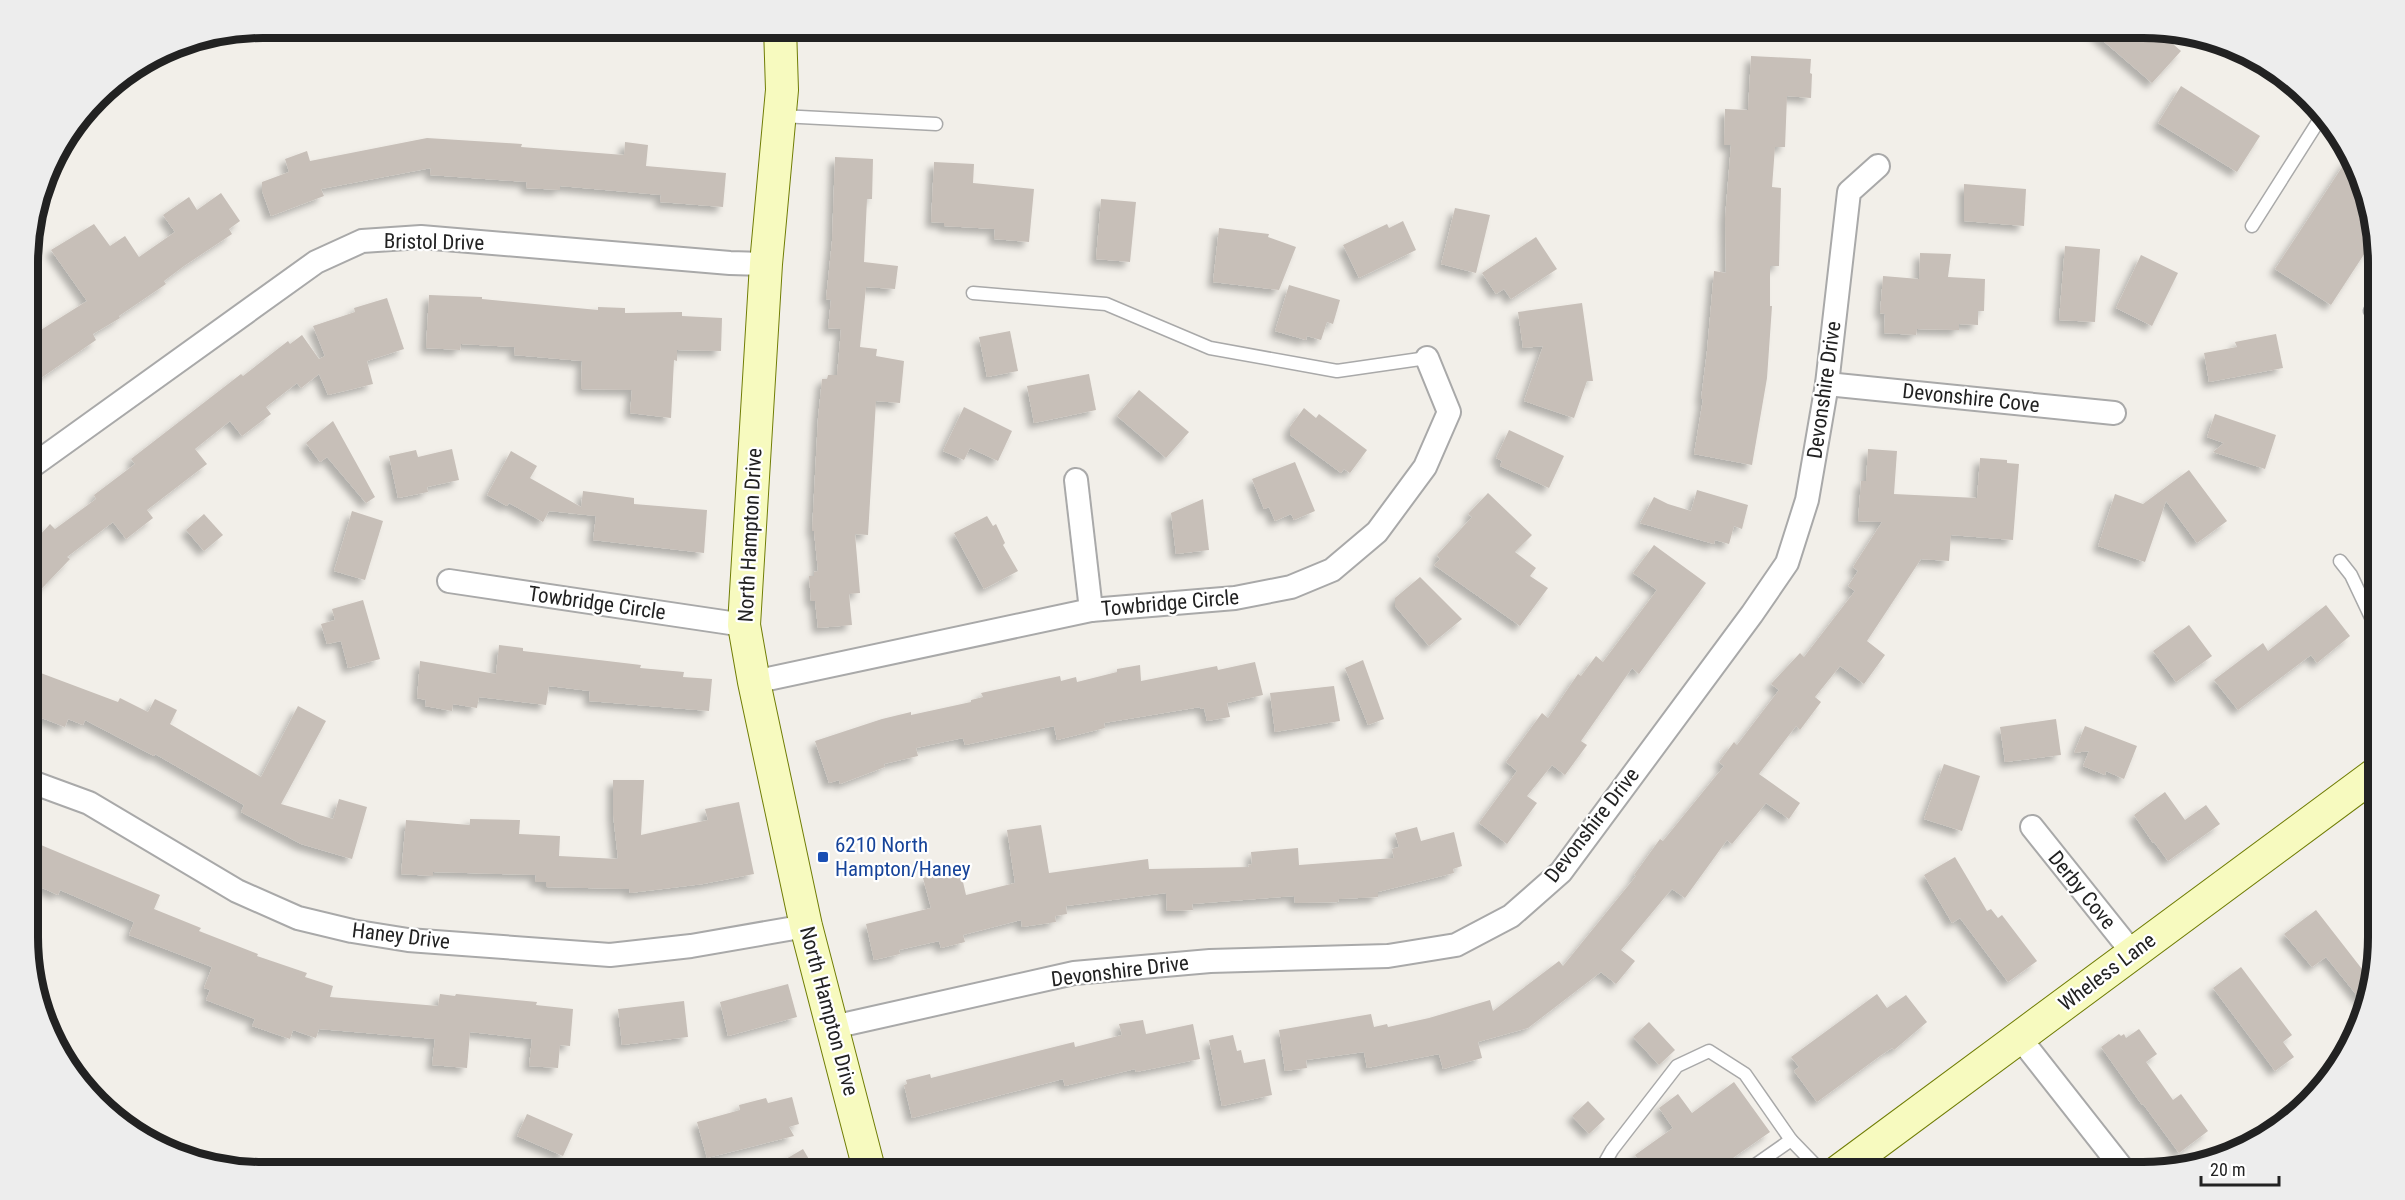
<svg xmlns="http://www.w3.org/2000/svg" width="2405" height="1200" viewBox="0 0 2405 1200" font-family="'Roboto Condensed',sans-serif">
<style>
.building{fill:#c7bfb8;filter:url(#shadow)}
.lines{fill:none;stroke-linecap:round;stroke-linejoin:round}
.lane-casing{stroke:#a9a9a9;stroke-width:15}
.street-casing{stroke:#a9a9a9;stroke-width:26}
.secondary-casing{stroke:#707d05;stroke-width:34}
.lane{stroke:#fff;stroke-width:12}
.street{stroke:#fff;stroke-width:22}
.secondary{stroke:#f7fabf;stroke-width:32}
.transit-dot{fill:#1a4fb4;stroke:#fff;stroke-width:2}
.labels{text-anchor:middle;dominant-baseline:central;stroke-width:4.5;stroke-linejoin:round;paint-order:stroke}
.street-label{font-size:21px;fill:#222;stroke:#fff}
.transit-label{font-size:21px;fill:#164399;stroke:#fff;text-anchor:start}
.rim{fill:none;stroke:#222;stroke-width:8}
</style>
<defs>
<filter id="shadow"><feDropShadow dx="-5.5" dy="5.5" stdDeviation="3" flood-color="#0004"/></filter>
</defs>
<rect width="100%" height="100%" fill="#f2efe9"/>
<g class="building">
<polygon points="2087,27 2142,27 2157,30 2181,51 2152,83"/>
<polygon points="1751,56 1811,59 1810,73 1812,74 1811,98 1787,96 1785,147 1775,147 1772,187 1781,188 1779,266 1770,266 1770,306 1772,306 1767,378 1752,465 1694,454 1703,399 1701,399 1707,351 1714,271 1726,273 1725,218 1731,145 1724,145 1725,109 1748,110"/>
<polygon points="2181,86 2260,136 2237,172 2158,123"/>
<polygon points="427,138 522,144 521,147 624,155 625,142 648,145 646,166 726,173 723,207 660,202 661,195 560,186 560,190 526,188 527,182 430,175 431,168 321,189 324,196 271,216 262,191 262,182 289,172 285,159 307,151 310,161"/>
<polygon points="835,157 873,159 872,199 867,199 864,262 898,266 895,289 866,287 860,347 877,349 876,356 904,361 900,403 876,401 868,535 855,534 860,593 849,594 852,625 818,628 815,601 811,601 809,576 814,576 814,572 818,571 814,531 812,531 818,418 822,379 827,379 828,375 837,375 841,329 828,328 831,300 826,299 832,241"/>
<polygon points="2348,158 2376,236 2331,305 2275,269"/>
<polygon points="934,162 974,164 973,183 1034,189 1029,242 994,239 995,229 944,226 944,223 931,222"/>
<polygon points="1964,184 2026,189 2024,226 1964,221"/>
<polygon points="221,193 240,221 229,229 232,234 184,266 164,281 166,284 119,316 120,318 93,334 96,340 28,387 28,338 87,301 51,250 94,224 110,246 125,236 139,257 175,232 163,215 189,197 197,210"/>
<polygon points="1101,199 1136,202 1130,262 1096,259"/>
<polygon points="1455,208 1490,215 1476,273 1441,264"/>
<polygon points="1403,221 1416,250 1359,278 1343,245 1387,224 1389,228"/>
<polygon points="1219,228 1269,234 1268,237 1296,247 1279,290 1213,282"/>
<polygon points="1536,237 1557,269 1511,299 1504,289 1496,294 1482,273"/>
<polygon points="2065,246 2100,249 2095,322 2059,320"/>
<polygon points="1920,253 1951,254 1948,277 1985,279 1984,311 1978,311 1978,325 1959,324 1959,330 1917,329 1916,335 1884,333 1885,314 1880,313 1883,276 1919,279"/>
<polygon points="2141,255 2178,273 2152,326 2116,308"/>
<polygon points="1289,285 1340,300 1333,324 1327,322 1321,340 1307,336 1306,340 1275,331"/>
<polygon points="429,295 482,297 482,299 598,310 598,307 625,308 625,313 682,312 682,316 722,318 721,351 677,350 677,361 674,360 671,418 630,413 632,390 581,389 582,361 514,355 515,347 461,344 460,350 426,348"/>
<polygon points="387,298 404,349 367,361 373,384 328,395 319,374 301,388 297,383 266,407 271,414 242,436 230,421 195,449 207,464 147,510 153,518 126,539 113,522 67,557 70,559 28,603 28,548 50,524 55,529 96,499 94,495 135,464 131,459 241,374 243,376 288,341 290,344 302,335 319,359 325,356 313,326 355,312 354,308"/>
<polygon points="1582,303 1593,381 1587,381 1574,418 1524,401 1543,346 1523,348 1518,312"/>
<polygon points="1010,331 1018,371 987,377 979,337"/>
<polygon points="2276,334 2283,368 2209,382 2204,353 2237,347 2235,342"/>
<polygon points="1089,374 1096,410 1034,423 1027,386"/>
<polygon points="1139,390 1189,432 1166,458 1117,416"/>
<polygon points="964,407 1012,431 998,461 970,448 964,460 943,451"/>
<polygon points="1304,408 1316,418 1319,414 1367,450 1350,473 1344,469 1341,473 1290,435 1290,427"/>
<polygon points="2215,414 2276,435 2265,469 2213,452 2224,443 2207,437"/>
<polygon points="333,421 375,497 366,503 327,457 320,462 306,443"/>
<polygon points="1509,430 1564,456 1549,488 1500,466 1502,461 1496,458"/>
<polygon points="452,449 459,480 427,487 428,492 398,498 389,456 416,450 418,457"/>
<polygon points="1868,449 1897,451 1894,494 1977,498 1980,458 2007,460 2007,463 2019,464 2013,540 1951,535 1949,561 1921,559 1867,641 1885,655 1864,684 1840,666 1815,697 1821,702 1800,730 1796,726 1759,774 1800,803 1789,819 1766,803 1732,844 1727,840 1685,898 1672,889 1665,897 1621,950 1635,961 1616,984 1601,972 1528,1028 1478,1042 1482,1058 1443,1069 1439,1054 1367,1068 1364,1052 1306,1060 1307,1068 1285,1071 1279,1030 1371,1014 1374,1027 1387,1024 1388,1027 1429,1018 1490,1000 1493,1011 1559,961 1563,966 1636,876 1634,875 1660,839 1663,841 1724,766 1719,762 1734,742 1737,745 1779,690 1771,684 1800,653 1804,657 1855,591 1848,586 1858,571 1853,567 1882,522 1858,521 1861,481 1866,481"/>
<polygon points="511,451 537,466 530,478 581,507 583,491 634,498 634,504 707,510 704,553 593,540 596,516 549,511 543,522 509,503 507,506 487,495"/>
<polygon points="1295,462 1315,511 1294,520 1291,514 1275,521 1269,507 1264,509 1252,479"/>
<polygon points="2189,470 2227,521 2197,543 2166,501 2145,562 2098,546 2115,494 2143,504"/>
<polygon points="1697,490 1748,505 1742,529 1734,526 1729,544 1715,540 1714,544 1640,523 1654,497 1668,504 1691,511"/>
<polygon points="1488,493 1532,535 1515,552 1536,568 1530,576 1548,588 1520,626 1434,565 1440,559 1437,555 1472,517 1468,514"/>
<polygon points="1203,499 1209,550 1176,554 1171,513"/>
<polygon points="352,511 383,521 365,580 334,571"/>
<polygon points="204,514 223,535 204,551 186,530"/>
<polygon points="987,516 993,526 996,524 1005,543 1003,545 1018,571 984,589 954,533"/>
<polygon points="1654,545 1706,583 1639,674 1632,668 1581,741 1587,745 1565,775 1552,765 1527,796 1537,803 1507,844 1479,823 1517,771 1506,762 1542,713 1548,718 1578,674 1581,676 1596,656 1603,662 1657,590 1633,573"/>
<polygon points="1420,577 1462,619 1429,646 1395,606 1395,598"/>
<polygon points="363,600 380,659 348,668 341,641 327,644 321,624 335,620 332,609"/>
<polygon points="2326,605 2350,636 2317,663 2311,655 2238,710 2214,680 2263,643 2268,651"/>
<polygon points="2189,625 2212,656 2176,682 2153,651"/>
<polygon points="499,645 523,648 523,651 641,665 640,668 684,672 683,677 712,679 709,711 589,701 590,691 549,686 546,705 479,697 477,708 453,704 452,711 425,706 426,700 417,698 420,661 496,674"/>
<polygon points="1363,660 1384,719 1368,725 1345,668"/>
<polygon points="1255,662 1263,695 1227,703 1230,717 1207,721 1204,708 1201,709 1200,707 1104,723 1105,728 1057,740 1054,726 965,745 963,738 916,748 918,756 884,764 885,767 840,784 839,780 829,783 815,741 882,719 911,712 911,715 971,702 971,700 983,697 981,693 1060,676 1061,681 1076,677 1077,682 1117,672 1117,669 1140,665 1141,681 1217,666 1218,670"/>
<polygon points="38,672 118,702 120,698 148,712 155,699 177,710 170,724 261,777 298,706 326,721 281,804 333,819 339,799 367,807 352,859 301,844 241,812 244,805 155,754 154,756 85,720 83,725 68,719 65,727 34,715 37,709 28,705 28,697"/>
<polygon points="1334,686 1340,721 1275,732 1270,693"/>
<polygon points="2056,719 2061,755 2005,762 2000,727"/>
<polygon points="2085,726 2137,746 2124,779 2106,771 2105,775 2083,766 2089,751 2074,753"/>
<polygon points="1944,764 1980,776 1962,831 1924,819"/>
<polygon points="613,780 644,780 641,835 708,820 705,809 739,802 754,874 703,884 630,893 629,889 546,887 546,882 535,882 536,875 433,872 433,876 401,874 406,820 470,825 470,819 520,820 519,834 560,836 559,856 618,859 613,814"/>
<polygon points="2165,792 2185,820 2206,805 2220,824 2168,861 2154,842 2153,843 2134,815"/>
<polygon points="1041,825 1049,873 1148,859 1149,869 1249,867 1248,865 1252,864 1251,852 1298,848 1299,865 1394,858 1392,849 1399,847 1395,833 1417,827 1421,841 1454,832 1462,866 1453,869 1454,873 1378,892 1378,897 1339,899 1338,902 1295,903 1294,896 1192,904 1193,910 1167,911 1166,893 1066,906 1067,914 1055,916 1056,922 1022,927 1021,920 963,935 965,942 941,948 939,941 899,950 900,954 874,960 866,924 931,908 923,878 960,869 966,895 1015,883 1007,830"/>
<polygon points="29,840 160,895 154,909 201,928 199,931 258,954 257,956 307,973 305,977 333,986 330,997 438,1006 440,994 455,996 456,994 537,1002 536,1005 573,1009 570,1046 560,1045 558,1068 529,1066 532,1039 470,1032 467,1068 432,1065 435,1039 319,1029 316,1038 293,1030 290,1039 252,1026 255,1019 206,1000 210,990 204,988 212,967 129,935 134,922 60,890 58,895 29,882"/>
<polygon points="1955,857 1987,911 1991,909 1998,918 2002,915 2037,961 2008,982 1960,918 1952,923 1924,875"/>
<polygon points="2316,910 2369,978 2363,1003 2326,957 2312,967 2284,934"/>
<polygon points="2241,967 2292,1035 2283,1042 2294,1057 2275,1071 2213,988"/>
<polygon points="788,984 797,1017 728,1036 720,1002"/>
<polygon points="1877,994 1887,1008 1906,995 1927,1022 1894,1050 1892,1048 1880,1056 1817,1102 1794,1071 1799,1067 1791,1057"/>
<polygon points="684,1001 688,1037 622,1045 618,1009"/>
<polygon points="1143,1020 1146,1034 1193,1024 1200,1059 1136,1072 1135,1069 1065,1086 1063,1079 912,1118 904,1085 907,1084 906,1080 930,1074 931,1078 1074,1042 1075,1047 1122,1035 1119,1024"/>
<polygon points="1649,1022 1675,1050 1659,1065 1633,1037"/>
<polygon points="2139,1029 2157,1054 2146,1062 2173,1100 2181,1094 2208,1131 2179,1153 2143,1104 2142,1105 2101,1047 2119,1034 2121,1036 2124,1034 2126,1038"/>
<polygon points="1233,1035 1237,1051 1241,1050 1244,1063 1265,1059 1272,1095 1222,1106 1209,1040"/>
<polygon points="1734,1082 1770,1132 1733,1158 1739,1167 1736,1173 1647,1173 1635,1155 1673,1128 1659,1108 1678,1094 1692,1113"/>
<polygon points="792,1097 799,1124 789,1127 794,1136 707,1158 697,1122 740,1110 739,1105 766,1098 768,1103"/>
<polygon points="1588,1101 1605,1119 1589,1134 1572,1116"/>
<polygon points="527,1114 573,1134 563,1156 517,1136"/>
<polygon points="803,1149 817,1173 762,1173"/>
</g>
<g class="lines">
<defs>
<g id="lane">
<polyline points="781,116 936,124"/>
<polyline points="2252,226 2323,114"/>
<polyline points="973,293 1106,304 1210,348 1337,371 1427,358"/>
<polyline points="2370,311 2376,300"/>
<polyline points="2340,561 2351,575 2377,630"/>
<polyline points="1599,1173 1612,1150 1677,1066 1709,1051 1745,1074 1791,1140"/>
<polyline points="1744,1173 1791,1140 1823,1173"/>
</g>
<g id="street">
<polyline points="1827,384 2114,413"/>
<polyline points="28,469 316,262 362,241 421,237 730,263 766,264"/>
<polyline points="1076,480 1091,610"/>
<polyline points="449,581 744,625"/>
<polyline points="754,682 1091,610 1235,598 1291,587 1332,570 1377,532 1425,467 1449,412 1427,358"/>
<polyline points="29,781 89,803 237,891 298,918 352,931 408,940 610,955 691,946 806,926"/>
<polyline points="2032,827 2132,952"/>
<polyline points="833,1027 1074,973 1210,961 1388,956 1456,945 1511,916 1561,872 1752,614 1787,563 1807,500 1827,384 1849,192 1878,166"/>
<polyline points="2019,1037 2126,1173"/>
</g>
<g id="secondary">
<polyline points="780,27 782,90 766,264 744,625 754,682 806,926 870,1173"/>
<polyline points="1836,1173 2378,772"/>
</g>
</defs>
<use href="#lane" class="lane-casing"/>
<use href="#street" class="street-casing"/>
<use href="#secondary" class="secondary-casing"/>
<use href="#lane" class="lane"/>
<use href="#street" class="street"/>
<use href="#secondary" class="secondary"/>
</g>
<rect class="transit-dot" x="817" y="851" width="12" height="12" rx="3"/>
<g class="labels">
<g class="street-label">
<text transform="translate(434 242) rotate(1)">Bristol Drive</text>
<text transform="translate(1824 390) rotate(-82)">Devonshire Drive</text>
<text transform="translate(1971 398) rotate(6)">Devonshire Cove</text>
<text transform="translate(750 535) rotate(-87)">North Hampton Drive</text>
<text transform="translate(597 603) rotate(8)">Towbridge Circle</text>
<text transform="translate(1170 603) rotate(-5)">Towbridge Circle</text>
<text transform="translate(1592 825) rotate(-52)">Devonshire Drive</text>
<text transform="translate(2082 890) rotate(51)">Derby Cove</text>
<text transform="translate(401 936) rotate(7)">Haney Drive</text>
<text transform="translate(1120 971) rotate(-7)">Devonshire Drive</text>
<text transform="translate(2107 972) rotate(-37)">Wheless Lane</text>
<text transform="translate(829 1011) rotate(75)">North Hampton Drive</text>
</g>
<g class="transit-label">
<text x="835" y="845">6210 North<tspan x="835" dy="24">Hampton/Haney</tspan></text>
</g>
</g>
<path d="M0 0H2405V1200H0ZM263 38H2143A225 225 0 0 1 2368 263V937A225 225 0 0 1 2143 1162H263A225 225 0 0 1 38 937V263A225 225 0 0 1 263 38Z" fill="#ededed" fill-rule="evenodd"/>
<path class="rim" d="M263 38H2143A225 225 0 0 1 2368 263V937A225 225 0 0 1 2143 1162H263A225 225 0 0 1 38 937V263A225 225 0 0 1 263 38Z"/>
<path d="M2201 1176v9h78v-9" fill="none" stroke="#222222" stroke-width="3"/>
<text x="2210" y="1176" font-size="18" fill="#222222" stroke="#ffffff" stroke-width="4.5" paint-order="stroke">20 m</text>
</svg>
